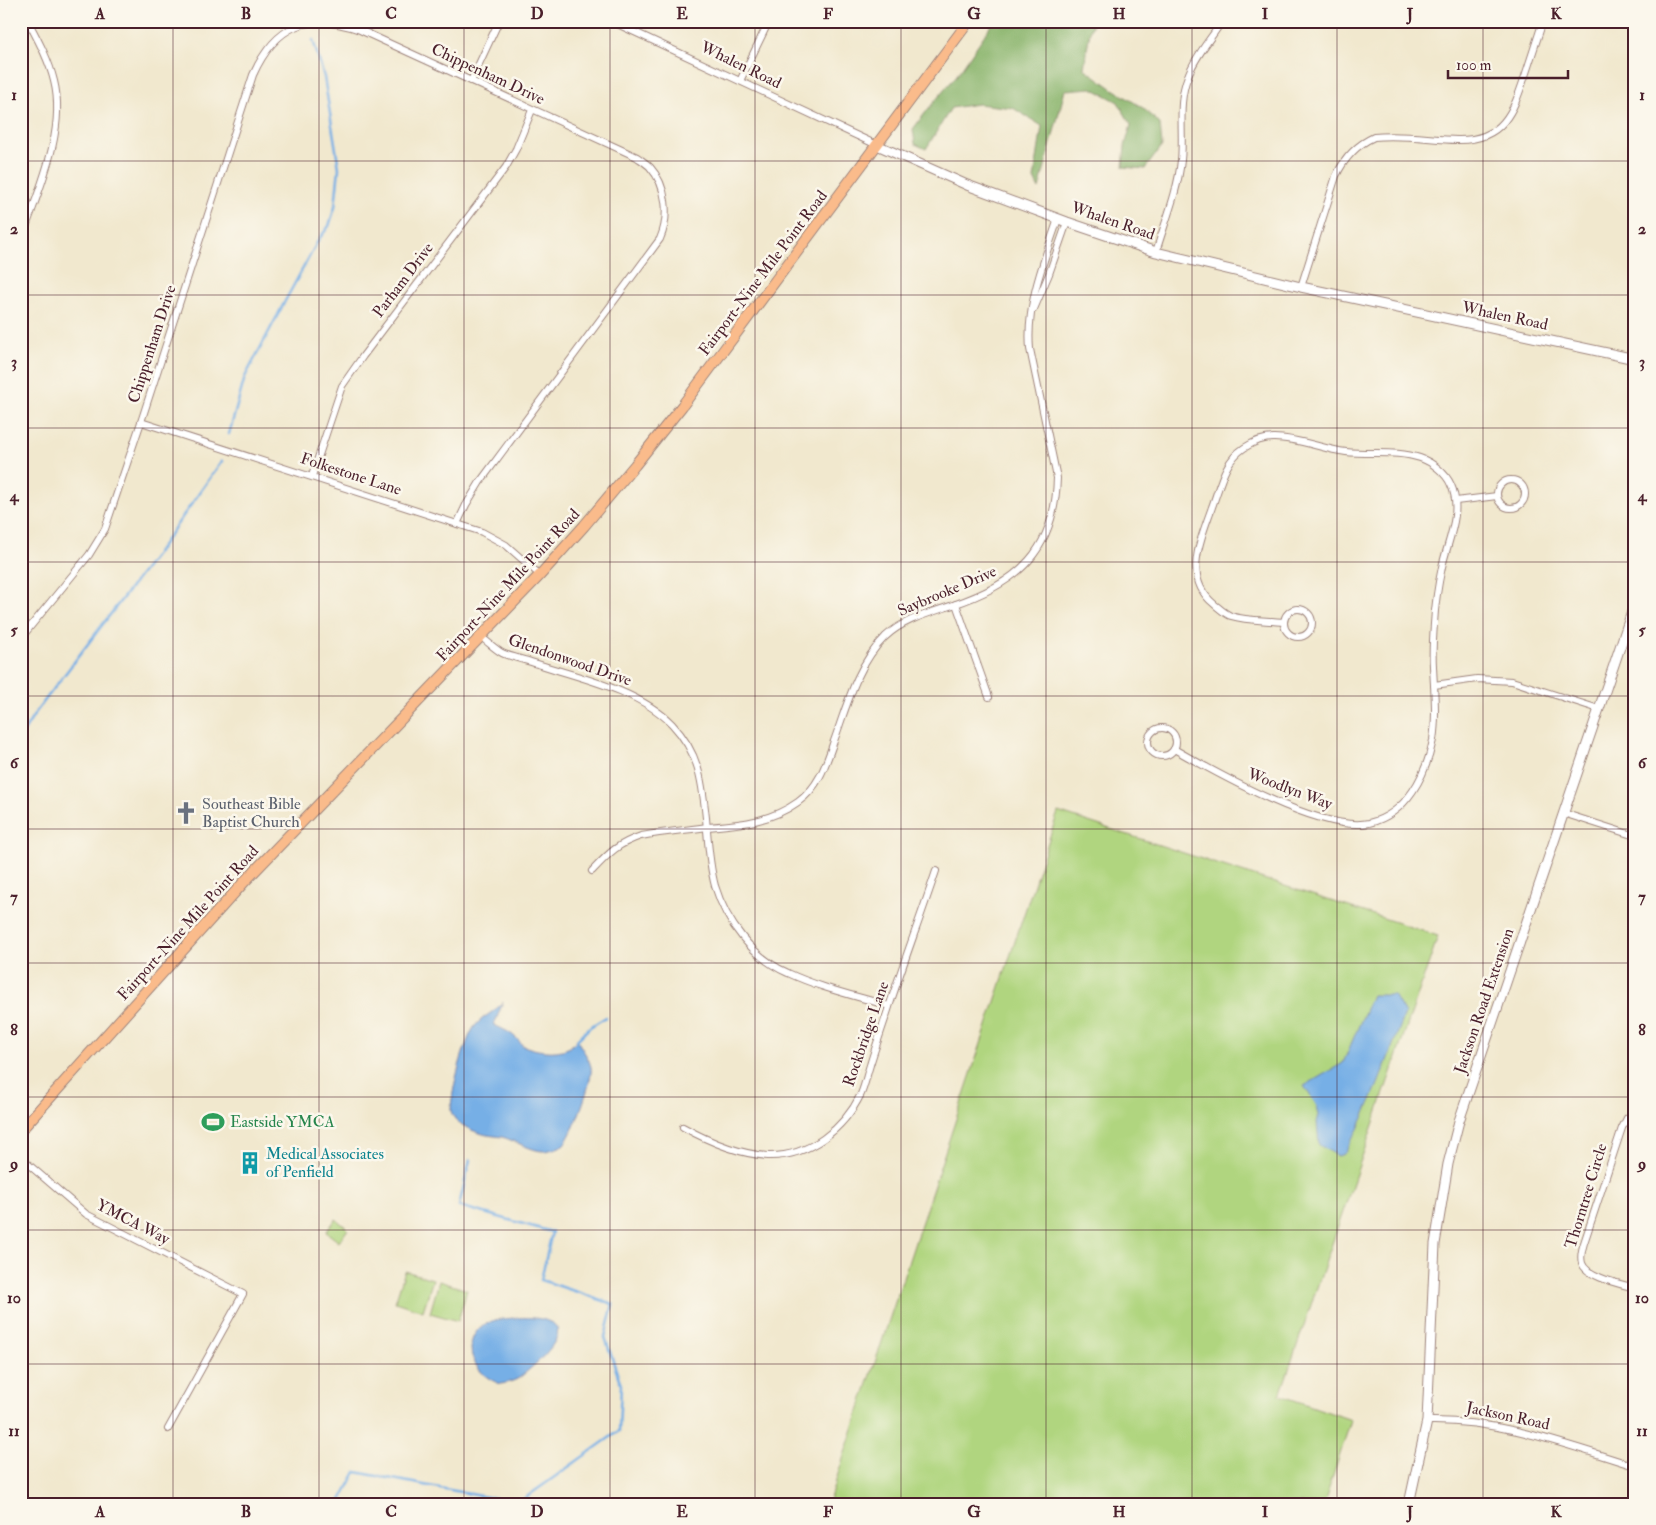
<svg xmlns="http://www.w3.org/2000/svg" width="1656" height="1525" viewBox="0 0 1656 1525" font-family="'IM FELL Double Pica',serif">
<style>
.green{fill:#b0d57f;stroke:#7d7a55}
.forest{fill:#8cb66e;stroke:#6b6a4c}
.water{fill:#76afe6;stroke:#606788}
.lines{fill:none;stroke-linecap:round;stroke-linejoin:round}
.stream{stroke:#76afe6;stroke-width:2.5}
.minor-casing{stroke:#9e847c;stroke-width:8}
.tertiary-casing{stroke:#9e847c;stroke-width:11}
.primary-casing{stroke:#9e847c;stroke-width:12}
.minor{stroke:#fff;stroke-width:6}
.tertiary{stroke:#fff;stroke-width:9}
.primary{stroke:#fabb8b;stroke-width:10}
.grid{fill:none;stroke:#4a1f2b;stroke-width:1;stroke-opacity:0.55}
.labels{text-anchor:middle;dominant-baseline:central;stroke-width:5;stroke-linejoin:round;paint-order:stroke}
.street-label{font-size:16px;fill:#4a1f2b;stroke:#fbf7ec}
.worship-label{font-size:16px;fill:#5b616d;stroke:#fbf7ec;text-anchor:start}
.leisure-label{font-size:16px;fill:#27864d;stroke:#fbf7ec;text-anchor:start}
.culture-label{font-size:16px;fill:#0d838f;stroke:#fbf7ec;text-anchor:start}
.neatline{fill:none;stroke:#4a1f2b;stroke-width:2}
.grid-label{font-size:16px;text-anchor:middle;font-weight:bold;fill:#4a1f2b}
</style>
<rect width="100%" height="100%" fill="#fbf7ec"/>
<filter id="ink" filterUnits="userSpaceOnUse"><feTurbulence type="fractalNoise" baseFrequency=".02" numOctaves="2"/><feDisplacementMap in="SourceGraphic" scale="10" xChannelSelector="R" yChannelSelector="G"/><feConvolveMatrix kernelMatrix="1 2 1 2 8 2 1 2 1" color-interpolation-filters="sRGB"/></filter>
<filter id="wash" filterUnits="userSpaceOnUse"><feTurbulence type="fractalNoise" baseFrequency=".0096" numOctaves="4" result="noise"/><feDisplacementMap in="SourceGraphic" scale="20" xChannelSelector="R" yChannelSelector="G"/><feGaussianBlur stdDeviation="1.12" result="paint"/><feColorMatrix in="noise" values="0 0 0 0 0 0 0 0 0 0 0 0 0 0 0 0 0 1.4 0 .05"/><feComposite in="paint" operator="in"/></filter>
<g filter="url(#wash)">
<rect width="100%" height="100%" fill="#f1e8ce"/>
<g class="green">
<polygon points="1058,812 1438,936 1280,1395 1351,1420 1324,1504 828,1504"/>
<polygon points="336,1219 348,1229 339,1242 326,1232"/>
<polygon points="405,1271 433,1279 423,1311 395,1302"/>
<polygon points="439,1281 467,1290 458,1321 430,1313"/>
</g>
<polygon class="forest" points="994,21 1094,21 1090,31 1084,68 1113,89 1143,108 1160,124 1162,146 1145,169 1123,167 1125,146 1131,125 1118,102 1092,88 1065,90 1039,189 1034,179 1042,126 1013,108 978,104 951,108 926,149 915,144 913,129 929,108 957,75"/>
<g class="water">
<polygon points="1372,995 1394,995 1405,1014 1378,1084 1358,1129 1344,1154 1338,1156 1319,1145 1317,1122 1319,1115 1317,1106 1304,1086 1343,1063"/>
<path d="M503,1002L494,1025C505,1030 516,1035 522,1045C534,1051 556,1054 568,1048C571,1047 574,1042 577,1040C582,1049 589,1058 591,1067C594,1078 572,1138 563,1145C559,1148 550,1150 545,1151C533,1152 514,1140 502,1137C497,1136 492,1136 487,1135C477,1133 463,1127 456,1120C454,1118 451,1113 451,1110C451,1092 464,1041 475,1026C483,1016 495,1012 503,1002Z"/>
<path d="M502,1319C517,1318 538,1315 552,1323C573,1335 529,1370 519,1378C514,1381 507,1383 501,1384C465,1373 457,1325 502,1319Z"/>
</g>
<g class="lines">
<g class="stream">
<polyline points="229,434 245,377 284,303 319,239 329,226 335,207 339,168 324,77 313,40"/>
<polyline points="21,736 36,712 154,557 222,461"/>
<polyline points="577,1040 590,1027 606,1017"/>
<polyline points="339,1504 356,1472 518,1503 619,1431 621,1385 605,1337 613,1304 541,1280 552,1232 459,1206 470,1160"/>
</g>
</g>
</g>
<g filter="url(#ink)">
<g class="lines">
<defs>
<g id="minor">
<polyline points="611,21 877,145"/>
<polyline points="471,81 499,21"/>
<polyline points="740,81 769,21"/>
<path d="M1635,155C1631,164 1630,174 1635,183"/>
<path d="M21,241C37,193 67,132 54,81C49,60 38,40 28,21"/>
<path d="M1156,252C1165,222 1178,191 1181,160C1184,132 1177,103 1188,76C1195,56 1211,39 1222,21"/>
<path d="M1301,287L1336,176C1344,159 1356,145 1374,137C1401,134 1430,139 1457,140C1503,141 1513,112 1525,76C1531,58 1537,39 1543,21"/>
<polyline points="1034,309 1049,274 1067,222"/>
<polyline points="141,422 482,532 506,545 540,575"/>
<polyline points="312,476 342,386 363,356 506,167 516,149 532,110"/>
<circle cx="1511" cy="494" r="14"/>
<polyline points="1456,501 1497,496"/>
<polyline points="956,604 989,697"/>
<circle cx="1298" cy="623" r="14"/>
<path d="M481,637C488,642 495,649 502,653C511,657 522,659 531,662C577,677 638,689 672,724C699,753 702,780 706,818C708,841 709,864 715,886C726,922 753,958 788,973C820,988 856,996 889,1006"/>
<path d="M21,638L89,555L105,529L141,422L253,75C276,24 308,12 360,30L637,157C641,160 646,163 650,167C667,186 670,216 660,239L480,482L466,505L457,524"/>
<polyline points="1434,685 1477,679 1512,681 1599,709"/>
<circle cx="1162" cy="742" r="14"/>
<path d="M1174,749C1216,773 1322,833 1369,823C1407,814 1426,775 1433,740C1437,715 1434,691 1433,666C1432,652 1433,638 1434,624C1435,605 1438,585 1442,567C1448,540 1463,511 1451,485C1446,473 1432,462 1420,458C1397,450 1370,455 1346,452C1322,449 1298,438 1274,438C1263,438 1253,442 1244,448C1224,461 1220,486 1212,507C1201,539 1182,578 1214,604C1219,608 1225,614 1231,616C1247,621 1267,620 1284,622"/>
<polyline points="1563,813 1635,836"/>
<path d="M592,871C609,853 617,844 641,836C663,832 686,830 708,827C742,824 770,822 798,802C819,787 826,764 834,741C847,705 857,665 885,637C904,619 930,613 953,605C1019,583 1055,550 1057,478L1030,349C1026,304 1044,261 1058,219"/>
<path d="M1635,1112L1627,1118L1622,1128L1584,1243C1582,1249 1580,1256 1582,1263C1586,1277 1621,1284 1635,1288"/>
<path d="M683,1127C708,1141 738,1154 768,1156C809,1157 844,1129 861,1094C865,1085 867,1074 870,1065C876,1045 883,1026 889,1007C904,961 921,916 936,871"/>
<polyline points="21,1158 86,1214 243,1294 168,1429"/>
<path d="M1427,1421C1499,1419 1567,1445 1635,1466"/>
</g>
<g id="tertiary">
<polyline points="877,145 967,185 1067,222 1156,252 1301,287 1635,359"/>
<polyline points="1409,1504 1427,1421 1435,1244 1448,1164 1459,1121 1635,603"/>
</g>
<polyline id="primary" points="21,1130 245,881 540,575 584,526 635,465 682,406 969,21"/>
</defs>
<use href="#minor" class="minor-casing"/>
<use href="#tertiary" class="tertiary-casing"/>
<use href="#primary" class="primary-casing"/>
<use href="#minor" class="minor"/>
<use href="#tertiary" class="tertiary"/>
<use href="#primary" class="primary"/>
</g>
</g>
<path class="grid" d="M173,21V1504M319,21V1504M464,21V1504M610,21V1504M755,21V1504M901,21V1504M1046,21V1504M1192,21V1504M1337,21V1504M1483,21V1504M21,161H1635M21,295H1635M21,428H1635M21,562H1635M21,696H1635M21,829H1635M21,963H1635M21,1097H1635M21,1230H1635M21,1364H1635"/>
<defs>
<symbol id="church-bare" viewBox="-9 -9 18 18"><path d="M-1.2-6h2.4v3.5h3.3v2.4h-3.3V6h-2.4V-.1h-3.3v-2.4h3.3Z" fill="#6b7280" stroke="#fbf7ec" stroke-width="2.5" paint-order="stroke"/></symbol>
<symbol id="stadium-bare" viewBox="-9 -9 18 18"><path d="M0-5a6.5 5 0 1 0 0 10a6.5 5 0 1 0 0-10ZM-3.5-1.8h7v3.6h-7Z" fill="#2e9e5b" stroke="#fbf7ec" stroke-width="2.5" paint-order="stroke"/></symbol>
<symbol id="building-bare" viewBox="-9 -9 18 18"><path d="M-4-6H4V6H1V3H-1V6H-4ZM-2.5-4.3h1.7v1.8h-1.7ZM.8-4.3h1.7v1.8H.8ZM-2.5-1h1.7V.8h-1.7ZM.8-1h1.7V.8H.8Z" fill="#0f9aa8" stroke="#fbf7ec" stroke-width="2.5" paint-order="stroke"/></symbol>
</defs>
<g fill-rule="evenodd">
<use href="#church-bare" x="170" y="797" width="32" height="32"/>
<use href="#stadium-bare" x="197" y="1106" width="32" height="32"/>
<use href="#building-bare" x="234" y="1147" width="32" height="32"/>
</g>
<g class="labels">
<g class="street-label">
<text transform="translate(741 65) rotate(26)">Whalen Road</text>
<text transform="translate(488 74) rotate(25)">Chippenham Drive</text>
<text transform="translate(1113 221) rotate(19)">Whalen Road</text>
<text transform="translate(763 273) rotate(-53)">Fairport-Nine Mile Point Road</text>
<text transform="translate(403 280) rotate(-53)">Parham Drive</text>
<text transform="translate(1505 316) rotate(12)">Whalen Road</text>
<text transform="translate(152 344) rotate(-72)">Chippenham Drive</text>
<text transform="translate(351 474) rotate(18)">Folkestone Lane</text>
<text transform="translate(508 585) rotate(-47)">Fairport-Nine Mile Point Road</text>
<text transform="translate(947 591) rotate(-23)">Saybrooke Drive</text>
<text transform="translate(570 660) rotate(19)">Glendonwood Drive</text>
<text transform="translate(1290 789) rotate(21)">Woodlyn Way</text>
<text transform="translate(188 923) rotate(-48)">Fairport-Nine Mile Point Road</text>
<text transform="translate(1484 1001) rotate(-71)">Jackson Road Extension</text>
<text transform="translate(866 1034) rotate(-71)">Rockbridge Lane</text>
<text transform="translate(1586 1196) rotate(-73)">Thorntree Circle</text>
<text transform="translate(133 1222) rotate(27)">YMCA Way</text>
<text transform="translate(1508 1416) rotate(12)">Jackson Road</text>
</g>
<g class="worship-label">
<text x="202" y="804">Southeast Bible<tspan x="202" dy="18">Baptist Church</tspan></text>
</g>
<g class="leisure-label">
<text x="230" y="1122">Eastside YMCA</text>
</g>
<g class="culture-label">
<text x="266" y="1154">Medical Associates<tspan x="266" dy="18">of Penfield</tspan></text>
</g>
</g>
<rect width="1656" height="1525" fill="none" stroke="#fbf7ec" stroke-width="55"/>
<path d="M1448 70v8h120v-8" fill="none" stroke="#4a1f2b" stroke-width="2.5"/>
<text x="1456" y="70" font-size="15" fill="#4a1f2b" stroke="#fbf7ec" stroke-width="4" paint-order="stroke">100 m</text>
<rect x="28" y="28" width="1600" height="1470" class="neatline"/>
<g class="grid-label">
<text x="100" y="19">A</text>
<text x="246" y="19">B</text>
<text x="391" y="19">C</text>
<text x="537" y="19">D</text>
<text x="682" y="19">E</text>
<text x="828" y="19">F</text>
<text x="974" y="19">G</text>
<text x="1119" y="19">H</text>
<text x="1265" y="19">I</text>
<text x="1410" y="19">J</text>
<text x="1556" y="19">K</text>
<text x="14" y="100">1</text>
<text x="1642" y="100">1</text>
<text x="14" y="234">2</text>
<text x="1642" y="234">2</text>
<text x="14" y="367">3</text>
<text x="1642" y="367">3</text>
<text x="14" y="501">4</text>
<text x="1642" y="501">4</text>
<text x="14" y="635">5</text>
<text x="1642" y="635">5</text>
<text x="14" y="768">6</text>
<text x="1642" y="768">6</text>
<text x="14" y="902">7</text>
<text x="1642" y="902">7</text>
<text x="14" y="1035">8</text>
<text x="1642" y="1035">8</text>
<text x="14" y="1169">9</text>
<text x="1642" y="1169">9</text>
<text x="14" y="1303">10</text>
<text x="1642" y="1303">10</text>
<text x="14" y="1436">11</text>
<text x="1642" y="1436">11</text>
<text x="100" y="1517">A</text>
<text x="246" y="1517">B</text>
<text x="391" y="1517">C</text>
<text x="537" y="1517">D</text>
<text x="682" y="1517">E</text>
<text x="828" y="1517">F</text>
<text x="974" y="1517">G</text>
<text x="1119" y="1517">H</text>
<text x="1265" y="1517">I</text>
<text x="1410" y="1517">J</text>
<text x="1556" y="1517">K</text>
</g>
</svg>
